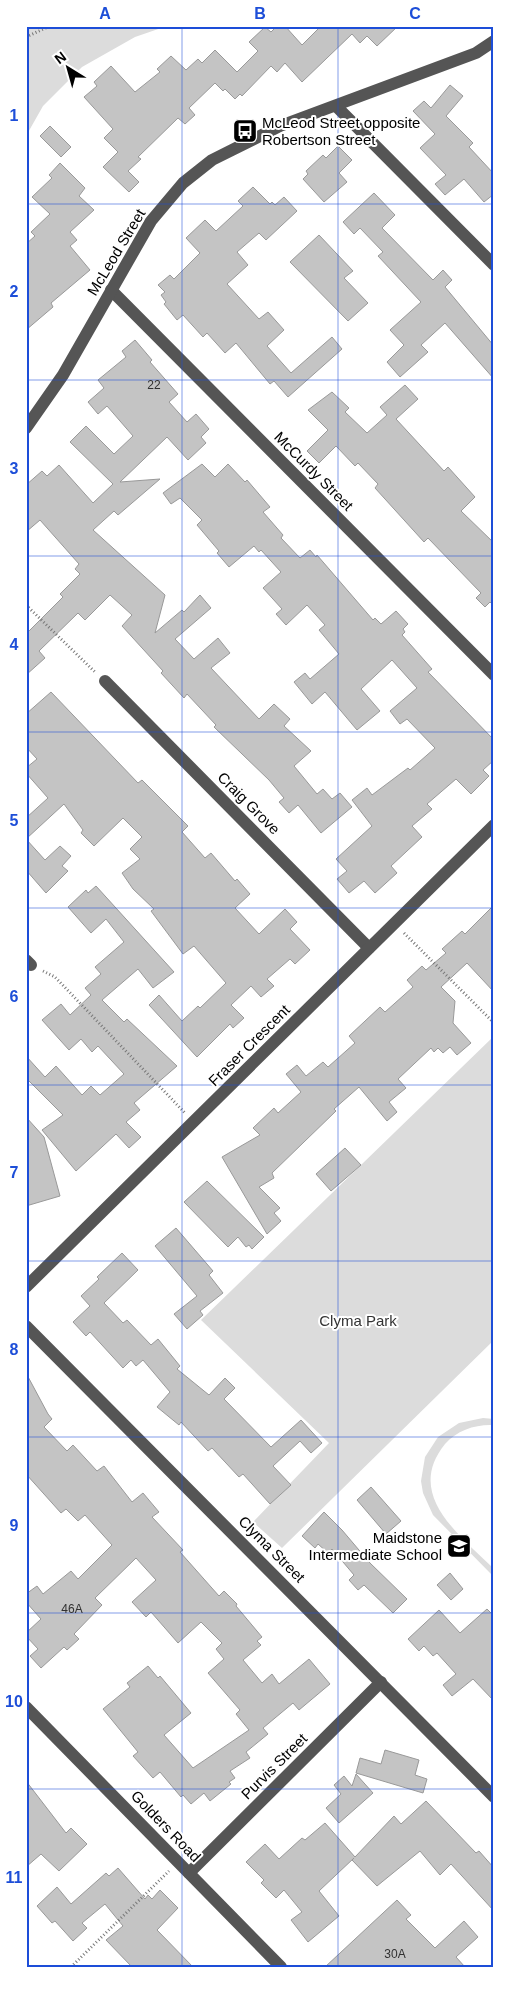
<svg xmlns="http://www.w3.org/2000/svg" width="520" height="1993" viewBox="0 0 520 1993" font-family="Helvetica,sans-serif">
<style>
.green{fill:#dcdcdc}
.building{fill:#c4c4c4;stroke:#999}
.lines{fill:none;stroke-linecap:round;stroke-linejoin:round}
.path{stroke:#777;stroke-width:3;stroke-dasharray:1 2.5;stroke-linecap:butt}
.minor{stroke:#555;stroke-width:12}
.grid{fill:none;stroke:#1d4ed8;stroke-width:1;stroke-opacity:0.55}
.labels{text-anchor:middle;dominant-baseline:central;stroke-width:4;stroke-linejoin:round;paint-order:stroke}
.number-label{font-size:12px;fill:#313131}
.poi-label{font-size:15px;fill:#000;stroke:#fff;text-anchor:start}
.street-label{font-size:15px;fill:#000;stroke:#fff}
.park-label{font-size:15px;fill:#333;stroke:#fff}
.neatline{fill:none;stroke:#1d4ed8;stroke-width:2}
.grid-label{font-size:16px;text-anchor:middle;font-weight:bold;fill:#1d4ed8}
</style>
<rect width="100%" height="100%" fill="#fff"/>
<g class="green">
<polygon points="26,26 167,26 135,37 82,67 43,106 26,136"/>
<polygon points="494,1036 494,1340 282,1548 253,1522 329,1443 201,1320"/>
<path d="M483,1418L494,1419V1425C476,1424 457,1430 445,1444C404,1495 460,1535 494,1569V1577L433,1515L423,1493L421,1481L425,1457L438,1437L459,1423Z"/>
</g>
<g class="building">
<polygon points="277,26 285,26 302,45 321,26 398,26 377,46 367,36 360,43 352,34 302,82 285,63 277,72 271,66 242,96 240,94 235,99 225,89 223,91 215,83 189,108 195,115 185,124 178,118 138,157 141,159 128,171 139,182 129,192 103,167 118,152 104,138 113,129 84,97 97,86 94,82 111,66 135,92 160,72 157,69 171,56 186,70 198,59 202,63 215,50 237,72 258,51 249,42 265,27 271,32"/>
<polygon points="450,85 463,96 446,116 473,143 469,147 494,174 494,194 484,202 464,179 445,195 435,184 446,175 420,148 435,134 413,111 424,101 431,108"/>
<polygon points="50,126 71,147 61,157 40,136"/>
<polygon points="338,146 352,160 339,173 347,182 324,202 303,179 308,174 306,171 323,155 326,158"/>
<polygon points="60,163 85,188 79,196 94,210 70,232 77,240 70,246 90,270 51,303 53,307 26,330 26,244 35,236 31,232 50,214 32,197 52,178 49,175"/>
<polygon points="253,187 270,204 272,202 275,205 284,197 297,211 266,240 259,233 237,252 248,265 227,284 259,319 268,312 284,330 267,346 291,373 332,337 342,349 288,397 274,381 270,384 236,343 225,353 207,333 203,337 183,315 177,320 164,304 166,302 161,295 165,292 158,285 170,275 174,279 200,253 186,238 205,220 216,231 243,206 238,201"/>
<polygon points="374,193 395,215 382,228 433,280 443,270 452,280 445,287 494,346 494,379 445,323 421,345 428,352 400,377 387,362 404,345 390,330 421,302 378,256 383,252 360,228 354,234 343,222"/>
<polygon points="319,235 353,271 344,278 368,303 348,321 290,262"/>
<polygon points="135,340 152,360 150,362 178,394 169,402 187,422 196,414 209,429 201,437 206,443 188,460 167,437 120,482 160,479 118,515 114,511 93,530 165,595 155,633 182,610 184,612 200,595 211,608 175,639 194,659 218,638 230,653 211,668 259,719 274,704 290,719 284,726 311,751 294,766 317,794 323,789 332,799 340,793 352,807 321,833 298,805 289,813 279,802 284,798 269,780 214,727 216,725 187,694 184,698 161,673 163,671 122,626 132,615 110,595 85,620 78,613 39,651 45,658 26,675 26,634 63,597 60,594 80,574 75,569 79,564 40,520 26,532 26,485 42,471 47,476 59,465 93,503 113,484 70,442 86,426 114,454 133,436 107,406 98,414 88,402 104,388 98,380 126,357 122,351"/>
<polygon points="405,385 418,399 396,419 444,471 448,467 475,497 461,511 494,543 494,606 490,602 485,607 476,598 481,593 428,538 424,542 375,488 378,484 358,463 355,466 336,446 319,463 307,451 328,430 308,410 332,392 349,408 345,412 367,433 387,415 380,407"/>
<polygon points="202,464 215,477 228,464 245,482 247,480 270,507 263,512 283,535 281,538 300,558 310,550 316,557 317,555 373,620 375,618 381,624 396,611 408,624 403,629 405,632 402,635 432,669 428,672 494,740 494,760 483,770 489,776 471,794 456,779 427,804 432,809 412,826 422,837 391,866 397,873 375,893 364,881 349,893 337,879 347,871 336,859 372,826 352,800 367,788 372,795 408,768 410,770 435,748 407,719 400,724 390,711 417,688 392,660 361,689 380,711 357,730 325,692 312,704 294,682 305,673 310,679 339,654 319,630 325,625 307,605 286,625 276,614 282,609 263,588 281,572 261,550 259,552 254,546 229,567 217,553 219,551 197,525 202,520 180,498 171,504 163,493"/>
<polygon points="51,692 138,783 142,780 188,826 182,832 205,858 211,853 235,881 237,879 250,894 235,908 259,934 285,909 297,922 290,929 310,950 295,964 290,959 267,979 274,986 261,997 251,986 231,1005 244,1018 233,1028 230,1024 197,1057 149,1005 159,995 182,1021 198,1006 200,1008 226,983 194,946 183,954 151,911 154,909 133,889 122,873 140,859 130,849 142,837 123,818 94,846 81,833 83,830 64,804 26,839 45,860 60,846 71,856 62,866 68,871 46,893 26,870 26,818 48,798 26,773 26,768 37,759 26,747 26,714"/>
<polygon points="96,886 174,972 153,988 138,969 102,1000 124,1022 127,1019 177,1066 134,1103 140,1110 126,1122 141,1137 129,1148 116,1134 76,1171 42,1130 63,1115 26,1078 26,1056 45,1077 56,1066 82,1095 91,1086 100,1095 124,1074 98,1046 92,1052 81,1039 69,1050 42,1020 61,1004 70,1015 91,995 85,988 101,974 95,967 124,942 106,919 91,933 68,907 86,890 88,893"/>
<polygon points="494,905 494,992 467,963 441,987 455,1001 453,1023 471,1043 457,1055 450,1047 443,1053 438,1048 434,1052 431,1048 398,1079 406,1088 389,1102 397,1112 387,1121 359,1087 334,1109 336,1111 272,1173 274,1178 259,1187 280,1208 274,1213 281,1221 267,1234 222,1157 260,1135 253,1128 274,1108 278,1113 301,1092 286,1074 297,1065 306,1076 323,1062 328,1067 355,1043 349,1036 380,1007 385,1012 413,987 407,980 422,966 426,970 446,953 442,949 462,931 465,934"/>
<polygon points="26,1117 44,1137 60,1196 26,1206"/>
<polygon points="345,1148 361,1165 331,1191 316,1174"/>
<polygon points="207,1181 264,1237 252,1249 249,1245 246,1247 238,1237 228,1247 184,1202"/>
<polygon points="176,1228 213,1271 209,1275 223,1293 200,1311 203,1315 187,1329 174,1314 197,1296 155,1246"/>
<polygon points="122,1253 138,1270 104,1303 123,1323 127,1320 151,1345 158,1339 180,1366 177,1369 209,1395 225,1378 235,1388 224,1399 271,1447 301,1420 322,1443 311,1453 300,1441 273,1466 291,1485 270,1504 243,1474 239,1477 212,1448 208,1451 181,1422 179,1425 157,1407 170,1392 143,1360 136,1366 131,1360 123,1368 90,1332 86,1336 73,1322 90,1306 81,1296 99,1279 97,1277"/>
<polygon points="26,1373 48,1414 52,1419 44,1427 67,1451 73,1445 97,1471 104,1466 132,1502 143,1493 159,1512 152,1517 183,1550 180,1552 219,1596 224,1591 237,1604 236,1606 262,1637 257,1641 261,1645 243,1660 262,1683 272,1674 279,1684 309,1659 330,1684 299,1710 293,1703 263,1728 268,1734 246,1752 250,1758 230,1771 235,1778 229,1782 231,1784 210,1801 204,1793 191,1804 183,1795 181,1797 160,1772 153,1778 133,1756 138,1752 103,1709 130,1687 127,1683 148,1666 158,1678 160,1676 191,1713 164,1735 193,1768 249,1730 236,1714 240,1710 208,1673 224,1659 216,1649 222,1643 201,1622 178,1643 151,1612 146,1617 132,1602 156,1580 136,1558 95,1598 102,1605 74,1634 79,1639 67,1650 64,1647 41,1668 30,1656 38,1649 26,1636 26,1633 41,1619 26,1602 26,1594 37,1586 43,1594 71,1571 78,1579 112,1545 85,1515 78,1521 66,1509 61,1513 26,1474"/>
<polygon points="371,1487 401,1521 386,1534 357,1500"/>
<polygon points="324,1512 342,1530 370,1563 407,1599 393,1613 364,1585 358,1590 349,1580 354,1575 332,1549 328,1553 318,1544 315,1548 302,1536"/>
<polygon points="450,1573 463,1589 451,1600 437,1585"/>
<polygon points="487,1609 494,1616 494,1701 473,1679 452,1696 443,1685 456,1674 437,1653 433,1656 424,1646 419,1651 408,1639 439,1610 460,1633"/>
<polygon points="385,1750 419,1760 415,1775 427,1779 423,1793 356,1773 360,1758 381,1764"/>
<polygon points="356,1774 373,1793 339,1823 326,1808 341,1794 334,1785 344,1776 352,1786"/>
<polygon points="26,1781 66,1833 71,1828 87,1844 59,1871 41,1854 26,1867"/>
<polygon points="426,1801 476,1853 479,1851 494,1868 494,1911 451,1864 440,1875 420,1851 377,1886 352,1860 354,1858 319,1891 339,1916 308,1942 291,1920 302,1912 284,1890 276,1898 261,1883 264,1880 246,1862 265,1844 279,1859 302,1838 305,1840 325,1823 355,1857 394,1816 401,1824"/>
<polygon points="118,1868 145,1899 148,1895 152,1899 160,1890 178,1908 157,1930 193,1967 132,1967 106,1940 123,1926 105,1904 82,1923 87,1928 73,1941 55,1921 52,1923 37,1906 57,1887 71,1904 106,1873 109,1876"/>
<polygon points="397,1900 411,1915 406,1919 435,1948 464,1921 478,1937 456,1957 465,1967 325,1967"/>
</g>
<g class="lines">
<g class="path">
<polyline points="26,37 50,26"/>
<polyline points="26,605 96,673"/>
<polyline points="404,933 494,1023"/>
<polyline points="43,971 55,977 185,1113"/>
<polyline points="71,1967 169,1871"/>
</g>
<g class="minor">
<polyline points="336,106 494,265"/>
<polyline points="111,290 494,675"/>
<polyline points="26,428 63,375 151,221 183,183 212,160 280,126 476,53 494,41"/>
<polyline points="105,681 369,948"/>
<polyline points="26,960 31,965"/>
<polyline points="26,1287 494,825"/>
<polyline points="26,1326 494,1797"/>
<polyline points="26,1707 281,1967"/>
<polyline points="189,1873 381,1682"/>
</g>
</g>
<path class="grid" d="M182,26V1967M338,26V1967M26,204H494M26,380H494M26,556H494M26,732H494M26,908H494M26,1085H494M26,1261H494M26,1437H494M26,1613H494M26,1789H494"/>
<defs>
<symbol id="bus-square" viewBox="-11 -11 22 22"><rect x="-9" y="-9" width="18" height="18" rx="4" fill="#000" stroke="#fff"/><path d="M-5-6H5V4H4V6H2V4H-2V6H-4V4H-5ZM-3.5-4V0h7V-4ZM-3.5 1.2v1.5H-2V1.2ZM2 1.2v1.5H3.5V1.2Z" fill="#fff"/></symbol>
<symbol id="school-square" viewBox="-11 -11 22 22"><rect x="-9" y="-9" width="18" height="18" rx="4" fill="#000" stroke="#fff"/><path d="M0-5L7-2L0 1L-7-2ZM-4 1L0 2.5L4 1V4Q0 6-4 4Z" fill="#fff"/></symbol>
</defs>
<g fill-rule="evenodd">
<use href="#bus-square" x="231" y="117" width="28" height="28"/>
<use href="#school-square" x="445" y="1532" width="28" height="28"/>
</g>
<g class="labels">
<g class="number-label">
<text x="154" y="385">22</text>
<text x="72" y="1609">46A</text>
<text x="395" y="1954">30A</text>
</g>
<g class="poi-label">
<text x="262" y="122">McLeod Street opposite<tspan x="262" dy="17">Robertson Street</tspan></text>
<text x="442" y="1537" text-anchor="end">Maidstone<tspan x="442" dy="17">Intermediate School</tspan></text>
</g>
<g class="street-label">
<text transform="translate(116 252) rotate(-59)">McLeod Street</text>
<text transform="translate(314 471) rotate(45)">McCurdy Street</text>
<text transform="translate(249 803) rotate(45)">Craig Grove</text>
<text transform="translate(249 1045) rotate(-45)">Fraser Crescent</text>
<text transform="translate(272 1549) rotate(45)">Clyma Street</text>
<text transform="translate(274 1766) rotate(-45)">Purvis Street</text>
<text transform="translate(166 1826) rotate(46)">Golders Road</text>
</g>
<g class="park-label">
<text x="358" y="1320">Clyma Park</text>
</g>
</g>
<rect width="520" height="1993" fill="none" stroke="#ffffff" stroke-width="55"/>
<g transform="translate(68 68) rotate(323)" stroke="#ffffff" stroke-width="4" paint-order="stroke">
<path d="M0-4L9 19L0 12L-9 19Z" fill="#000000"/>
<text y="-8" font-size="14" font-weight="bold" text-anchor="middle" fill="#000000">N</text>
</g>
<rect x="28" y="28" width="464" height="1938" class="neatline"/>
<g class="grid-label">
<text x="105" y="19">A</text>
<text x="260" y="19">B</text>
<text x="415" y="19">C</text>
<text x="14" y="121">1</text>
<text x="14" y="297">2</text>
<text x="14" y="474">3</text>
<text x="14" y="650">4</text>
<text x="14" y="826">5</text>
<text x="14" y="1002">6</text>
<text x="14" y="1178">7</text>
<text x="14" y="1355">8</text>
<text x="14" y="1531">9</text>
<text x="14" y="1707">10</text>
<text x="14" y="1883">11</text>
</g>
</svg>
